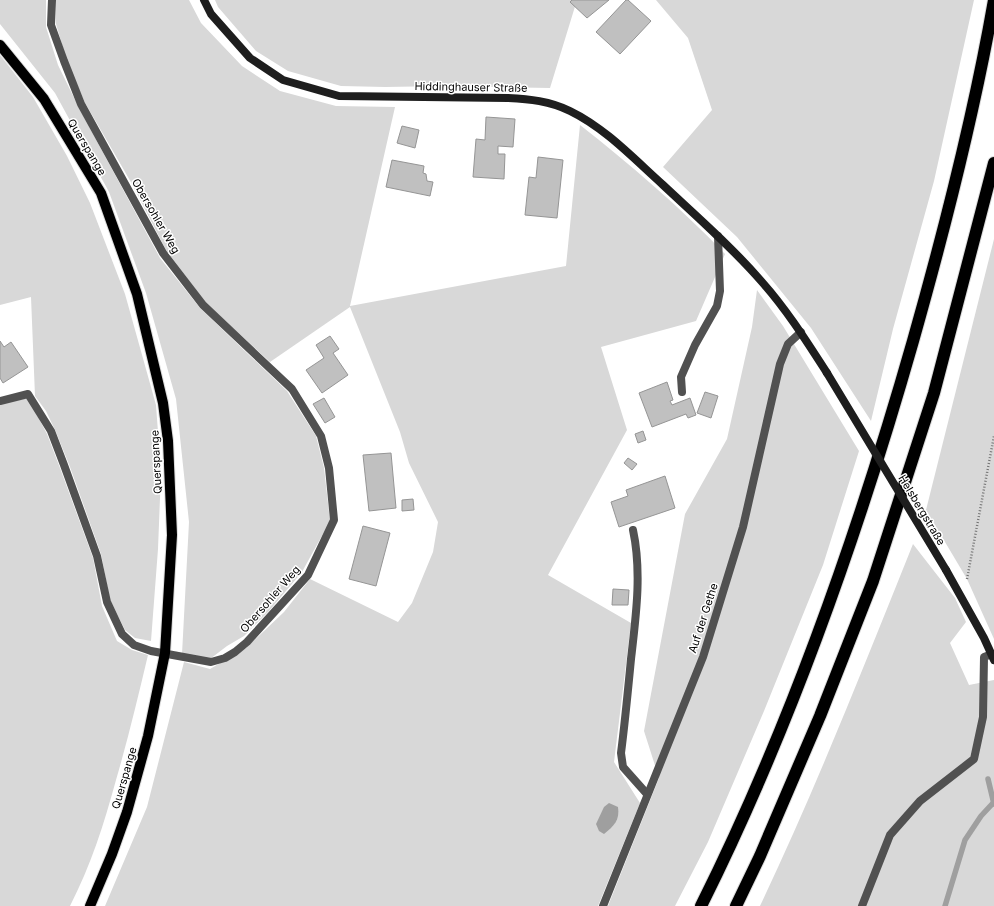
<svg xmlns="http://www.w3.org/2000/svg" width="994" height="906" viewBox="0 0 994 906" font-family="Inter,sans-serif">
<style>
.green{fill:#d8d8d8}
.water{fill:#9f9f9f}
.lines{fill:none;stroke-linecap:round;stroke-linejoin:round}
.stream{stroke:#9f9f9f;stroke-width:5.5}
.building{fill:#c0c0c0;stroke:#959595}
.primary-casing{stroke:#dbdbdb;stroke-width:12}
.highway-casing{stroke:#dbdbdb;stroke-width:14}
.path{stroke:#737373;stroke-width:2.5;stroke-dasharray:1 2;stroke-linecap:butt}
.lane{stroke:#515151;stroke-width:8}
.street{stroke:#515151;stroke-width:8}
.secondary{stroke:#1e1e1e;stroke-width:8}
.primary{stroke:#000;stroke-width:10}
.highway{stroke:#000;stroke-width:12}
.secondary-bridge{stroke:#1e1e1e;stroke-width:8}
.labels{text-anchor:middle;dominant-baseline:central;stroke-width:3;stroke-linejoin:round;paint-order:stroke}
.street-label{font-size:11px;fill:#000;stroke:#fff}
</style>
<rect width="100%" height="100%" fill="#fff"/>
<g class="green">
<polygon points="0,0 46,0 46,27 58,65 80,110 160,258 200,308 287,391 316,436 324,468 330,521 302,572 269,611 244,636 227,646 210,659 182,654 189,522 176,399 146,293 109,192 55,93 0,24"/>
<path d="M56,0H189L201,23L242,66L280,91L336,106L395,107L350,306L566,266L580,125C631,165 680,207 725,254L696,321L601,347L627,430L548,575L631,623L614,762L640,803L598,906H105L147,807L184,662L210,669L246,648L284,612L310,579L398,622L412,603L433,552L438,522L409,463L400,432L350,307L270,362L206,303L166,250L132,184L84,101L66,58L56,24Z"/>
<polygon points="215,0 577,0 550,88 444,86 385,87 341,86 288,71 256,51 218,7"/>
<polygon points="656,0 974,0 934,181 893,329 871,421 811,328 737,237 663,167 712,110 688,38"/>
<polygon points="0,55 33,97 67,156 90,203 125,294 156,405 161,473 158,549 151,641 135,638 125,630 110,600 101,554 70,467 56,432 46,411 35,396 31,297 0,305"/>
<polygon points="994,239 994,639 967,579 926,510"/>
<polygon points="757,290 783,326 859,451 823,565 764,711 708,842 675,906 608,906 659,778 644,731 685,514 727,439 752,327"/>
<path d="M28,398L47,434L60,468L93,558L102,606L117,641L132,650L148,655C138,697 128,739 116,780C104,824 91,865 70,906H0V404Z"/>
<path d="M913,544L955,598L966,622L950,643L969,685L994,680V906H760C816,788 864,666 913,544Z"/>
</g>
<path class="water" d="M609,803L618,807C620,820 614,826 604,834L599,831L596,824L604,807Z"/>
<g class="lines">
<g class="stream">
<polyline points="988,779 994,804"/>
<polyline points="945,906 965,840 981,816 993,803"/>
</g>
</g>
<g class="building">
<polygon points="572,0 609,0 587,18 570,2"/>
<polygon points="626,0 628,0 651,21 620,54 596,32"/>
<polygon points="486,117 515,119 513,147 498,146 498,154 505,154 504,179 473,177 476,139 485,140"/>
<polygon points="402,126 419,130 415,148 397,143"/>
<polygon points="538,157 563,160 557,218 525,215 529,177 536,178"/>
<polygon points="392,160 424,166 423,173 426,174 427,181 433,182 430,196 386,187"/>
<polygon points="330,336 339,349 333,353 348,375 322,393 306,370 324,358 316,345"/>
<polygon points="0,341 4,347 11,342 28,367 3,383 0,378"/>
<polygon points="667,382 673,400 670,401 672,405 690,398 696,415 688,418 686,414 652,427 639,393"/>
<polygon points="705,392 718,396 711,418 697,413"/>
<polygon points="324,398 335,417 325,423 313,404"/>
<polygon points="643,431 646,440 638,443 635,434"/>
<polygon points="391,453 396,508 369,511 363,455"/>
<polygon points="628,458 637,464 632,470 624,463"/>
<polygon points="665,476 675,508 619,527 611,502 628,496 626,490"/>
<polygon points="413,499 414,510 402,511 402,500"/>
<polygon points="363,526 390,533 376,586 349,579"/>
<polygon points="613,589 629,590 628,605 612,605"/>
</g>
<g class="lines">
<defs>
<polyline id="primary" points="0,45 44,99 101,193 137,294 163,403 168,441 172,535 165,653 148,736 127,812 112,854 90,906"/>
<g id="highway">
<path d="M701,906C791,726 858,534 913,341C945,228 974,115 994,0"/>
<polyline points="736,906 760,856 820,716 873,581 934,393 994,163"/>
</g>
</defs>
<use href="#primary" class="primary-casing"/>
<use href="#highway" class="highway-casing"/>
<polyline class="path" points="967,579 994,436"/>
<g class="lane">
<polyline points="682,392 681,377 695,345 717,306 720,291 718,236"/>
<path d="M633,530C642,572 636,616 631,659C628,690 625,722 621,753L623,767L647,794"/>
<polyline points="862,906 890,835 920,801 974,759 983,717 984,657 992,654"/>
</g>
<g class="street">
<polyline points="0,401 28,394 51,431 64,465 97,556 107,602 122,634 134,645 151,651 211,662 225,658 235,652 247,642 308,575 334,520 329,468 321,436 292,389 203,305 163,253 81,104 64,61 51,25 52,0"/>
<polyline points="603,906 703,657 743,527 780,364 788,344 801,332"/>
</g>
<g class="secondary">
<path d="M204,0L211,14L250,58L283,80L339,96L508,98C529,99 550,101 570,111C605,128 633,158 662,184C696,216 732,247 762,282C787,310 807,342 827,373"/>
<polyline points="946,570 984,638 994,660"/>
</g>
<use href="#primary" class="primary"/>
<use href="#highway" class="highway"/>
<polyline class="secondary-bridge" points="827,373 946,570"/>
</g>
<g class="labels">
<g class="street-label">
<text transform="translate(471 87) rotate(1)">Hiddinghauser Straße</text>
<text transform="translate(87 147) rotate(59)">Querspange</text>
<text transform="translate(156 216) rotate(60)">Obersohler Weg</text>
<text transform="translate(156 462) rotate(-93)">Querspange</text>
<text transform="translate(922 510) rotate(59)">Helsbergstraße</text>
<text transform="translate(270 599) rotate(-49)">Obersohler Weg</text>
<text transform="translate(703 618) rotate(-72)">Auf der Gethe</text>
<text transform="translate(124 778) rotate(-74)">Querspange</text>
</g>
</g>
</svg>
